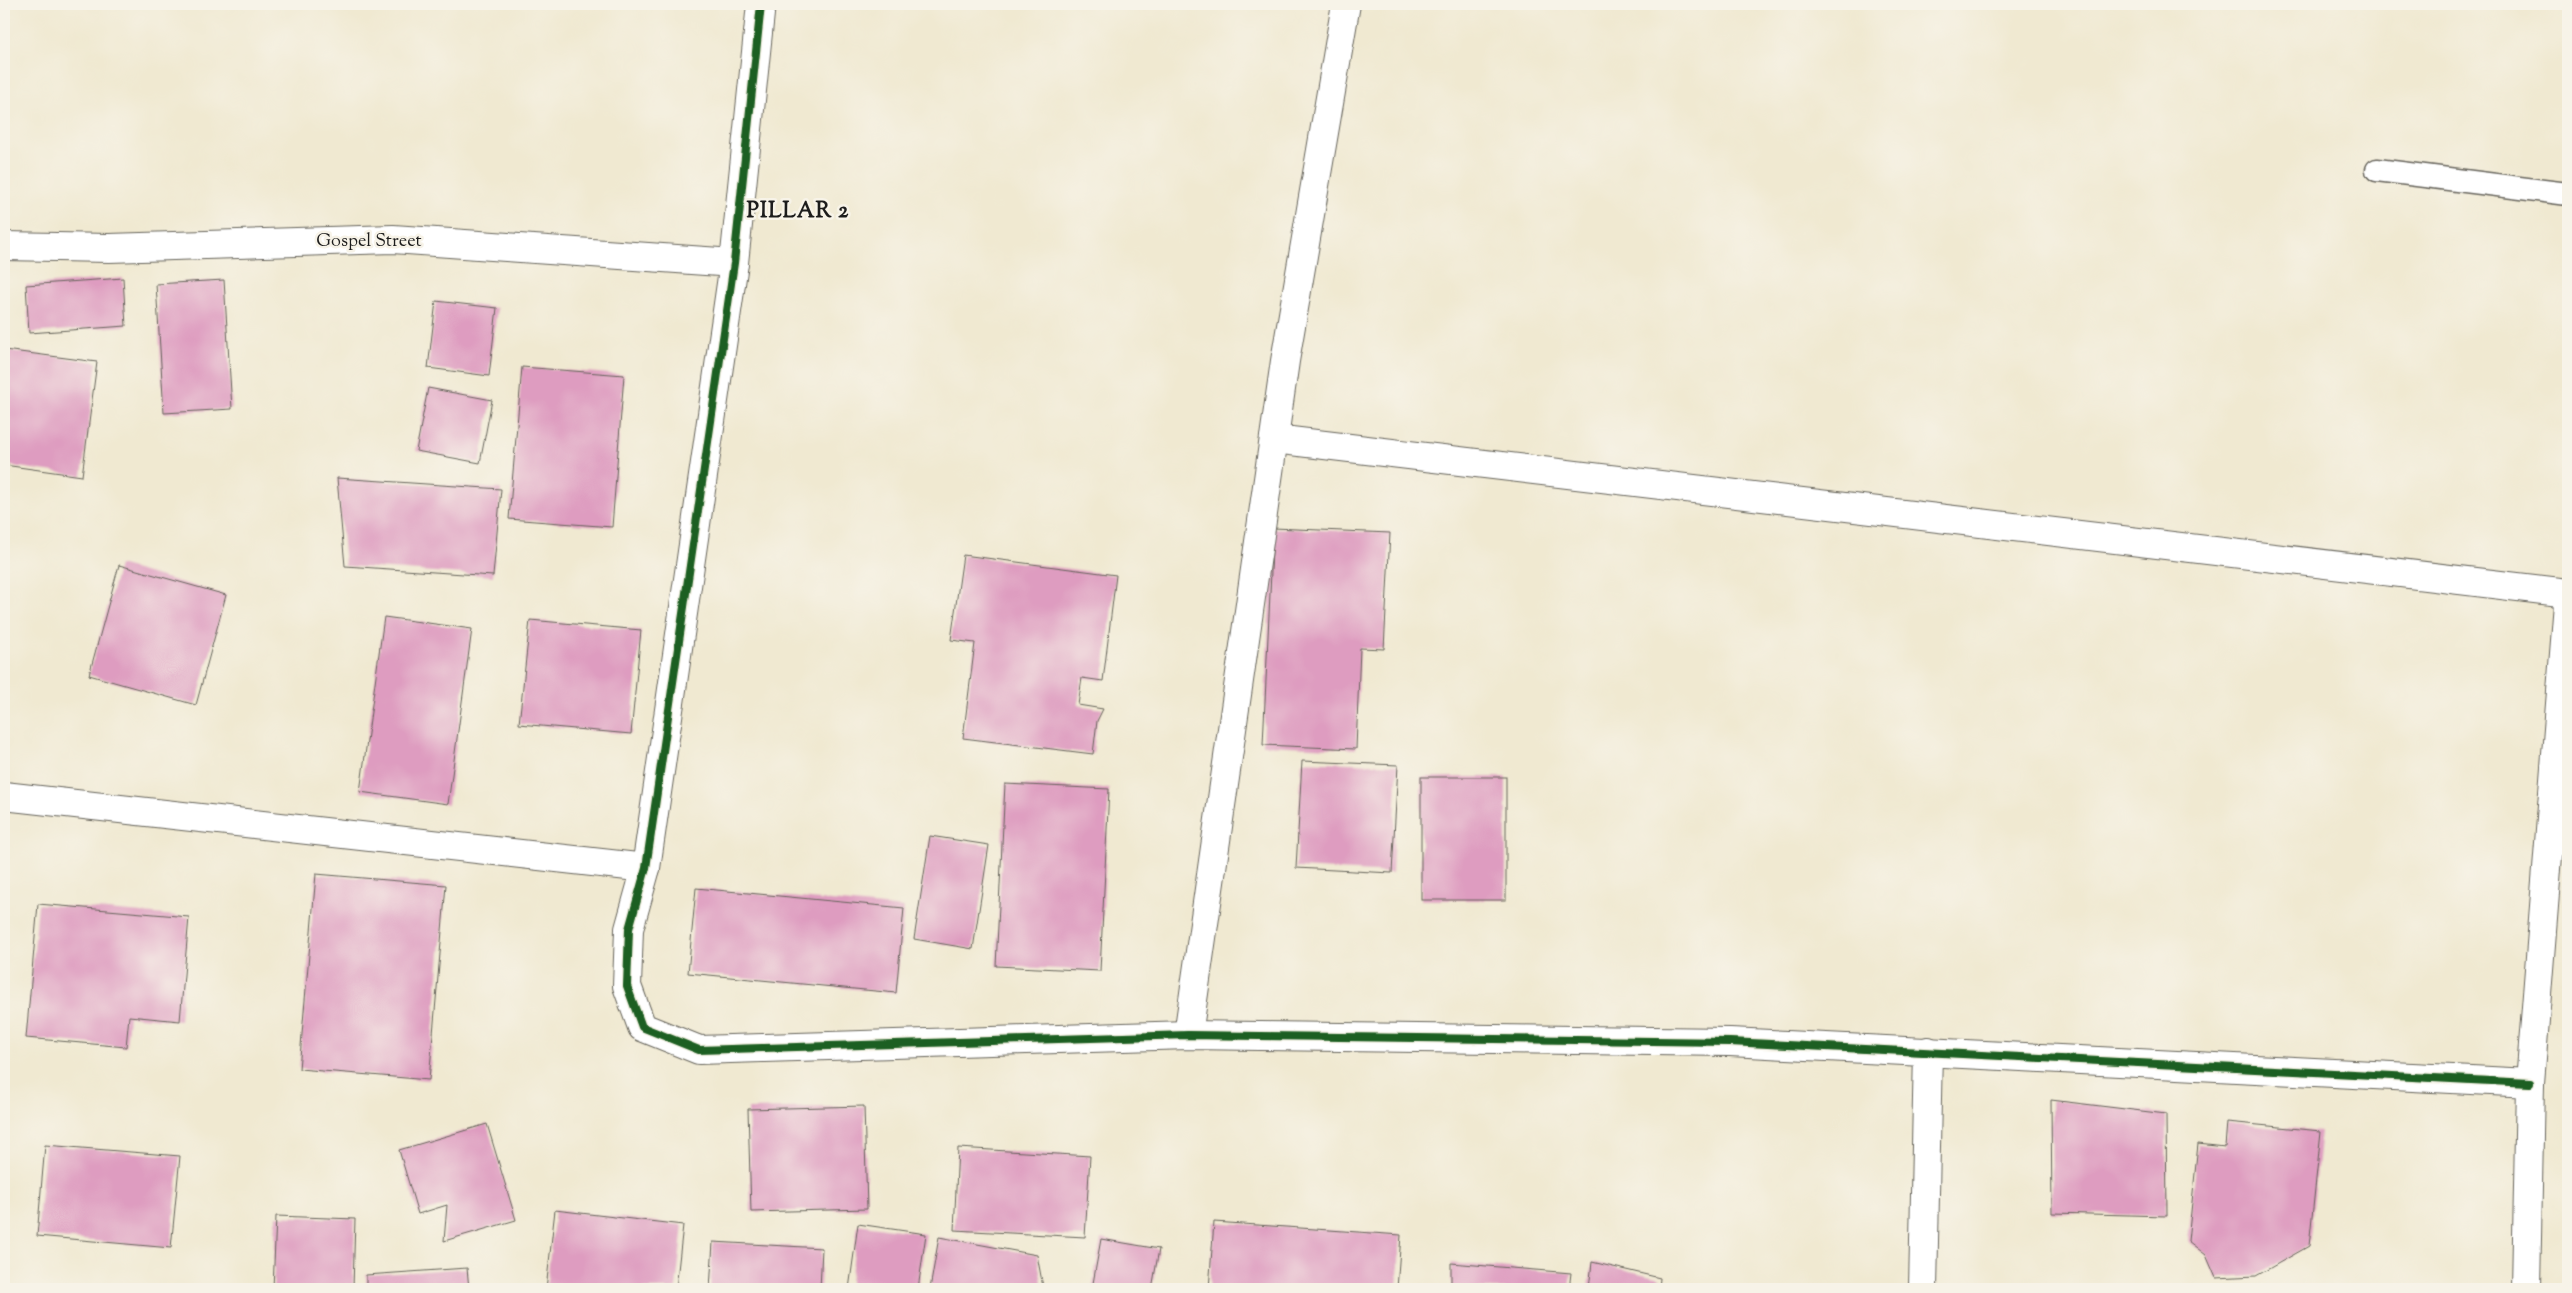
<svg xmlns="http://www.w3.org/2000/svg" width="2572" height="1293" viewBox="0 0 2572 1293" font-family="'Sorts Mill Goudy',serif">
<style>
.building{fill:#de9cc0}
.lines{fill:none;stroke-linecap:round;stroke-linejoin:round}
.service-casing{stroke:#66645b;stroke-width:25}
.minor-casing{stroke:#66645b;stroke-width:30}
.service{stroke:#fff;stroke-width:22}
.minor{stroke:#fff;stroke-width:28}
.cycleway-casing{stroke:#f7f3e8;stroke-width:11}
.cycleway{stroke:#1b5e20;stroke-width:8}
.labels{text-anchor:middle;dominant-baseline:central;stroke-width:5;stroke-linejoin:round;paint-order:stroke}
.street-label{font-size:18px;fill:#1c1c1c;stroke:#f7f3e8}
.district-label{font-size:22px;font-weight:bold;letter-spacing:1px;fill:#1c1c1c;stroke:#f7f3e8}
</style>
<rect width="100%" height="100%" fill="#f7f3e8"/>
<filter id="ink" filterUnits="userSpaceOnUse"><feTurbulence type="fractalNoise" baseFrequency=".02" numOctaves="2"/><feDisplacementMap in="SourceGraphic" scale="10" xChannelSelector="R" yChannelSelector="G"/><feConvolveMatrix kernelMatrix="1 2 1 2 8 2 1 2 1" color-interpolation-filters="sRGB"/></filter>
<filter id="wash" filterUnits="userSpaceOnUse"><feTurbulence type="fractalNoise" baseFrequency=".0096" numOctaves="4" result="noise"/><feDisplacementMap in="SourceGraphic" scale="20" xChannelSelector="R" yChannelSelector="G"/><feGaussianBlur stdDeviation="1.12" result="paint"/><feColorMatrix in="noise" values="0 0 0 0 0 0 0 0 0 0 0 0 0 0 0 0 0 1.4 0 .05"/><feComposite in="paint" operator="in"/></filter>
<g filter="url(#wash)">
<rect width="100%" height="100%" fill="#f0e9d1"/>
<g id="blocks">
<g class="building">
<polygon points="123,278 126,326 29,333 26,285"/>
<polygon points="224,280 232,409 164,413 156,284"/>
<polygon points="436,301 497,308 489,376 428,368"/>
<polygon points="4,350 97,362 82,476 4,465"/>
<polygon points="522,367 624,375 612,527 509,519"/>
<polygon points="428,388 492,400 480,463 416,451"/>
<polygon points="337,478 501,489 493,576 345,566"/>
<polygon points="1273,528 1390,533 1384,649 1360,648 1356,749 1263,745"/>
<polygon points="963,555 1116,575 1103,681 1082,678 1078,705 1103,709 1097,721 1093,754 963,738 975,643 951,640"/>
<polygon points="119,565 226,595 196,705 89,675"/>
<polygon points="384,617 472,629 448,804 360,792"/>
<polygon points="530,620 641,630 631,734 519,724"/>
<polygon points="1302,761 1398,765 1392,873 1296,868"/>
<rect x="1421" y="777" width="85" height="123"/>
<polygon points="1005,784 1109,789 1100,971 996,966"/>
<polygon points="930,836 989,845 973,949 914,939"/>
<polygon points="316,874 446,885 429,1080 299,1069"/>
<polygon points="696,888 904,908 896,993 688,973"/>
<polygon points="38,904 189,917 180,1021 129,1016 126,1047 26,1038"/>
<polygon points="2051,1100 2166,1114 2167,1216 2052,1213"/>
<polygon points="864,1106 867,1209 751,1212 748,1109"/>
<polygon points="2227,1122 2321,1131 2309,1246 2256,1276 2216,1278 2206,1255 2188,1241 2198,1144 2225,1147"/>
<polygon points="487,1124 516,1220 444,1241 447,1205 418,1214 399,1150"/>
<polygon points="45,1145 180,1156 171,1248 37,1236"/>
<polygon points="958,1148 1090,1156 1085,1237 954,1230"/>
<polygon points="555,1210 683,1225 676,1289 546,1289"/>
<polygon points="276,1216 355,1219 353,1289 273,1289"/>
<polygon points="1214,1222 1401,1235 1397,1289 1209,1289"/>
<polygon points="858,1224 926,1234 918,1289 849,1289"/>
<polygon points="939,1237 1037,1255 1043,1287 1049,1289 930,1289"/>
<polygon points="1101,1239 1159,1249 1152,1289 1092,1289"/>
<polygon points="713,1242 822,1248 820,1289 710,1289"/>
<polygon points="1592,1262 1660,1278 1659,1289 1589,1289"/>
<polygon points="1451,1263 1571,1273 1569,1289 1451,1289"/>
<polygon points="467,1268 469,1289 366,1289 366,1275"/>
</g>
</g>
</g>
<g filter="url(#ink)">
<use href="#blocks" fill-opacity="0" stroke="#66645b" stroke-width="1"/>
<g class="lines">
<defs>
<polyline id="service" points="2377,170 2568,194"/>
<g id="minor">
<polyline points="761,4 734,263 646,868 629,929 627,986 642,1027 699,1050 1188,1035 1730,1042 2530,1083"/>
<polyline points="4,246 109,248 393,239 734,263"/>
<polyline points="1274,439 2568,593"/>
<polyline points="4,796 646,868"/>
<polyline points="1188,1035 1285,361 1346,4"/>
<polyline points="1923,1289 1928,1051"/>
<polyline points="2526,1289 2530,1083 2568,603"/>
</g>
</defs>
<use href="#service" class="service-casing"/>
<use href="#minor" class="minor-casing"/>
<use href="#service" class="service"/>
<use href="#minor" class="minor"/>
<defs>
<polyline id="cycleway" points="761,4 734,263 646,868 629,929 627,986 642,1027 699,1050 1188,1035 1730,1042 2530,1083"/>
</defs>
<use href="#cycleway" class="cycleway-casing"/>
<use href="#cycleway" class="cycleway"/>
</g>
</g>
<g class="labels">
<g class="street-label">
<text x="369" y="242">Gospel Street</text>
</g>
<g class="district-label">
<text x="798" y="212">PILLAR 2</text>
</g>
</g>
<rect width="2572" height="1293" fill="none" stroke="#f7f3e8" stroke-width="20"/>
</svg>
